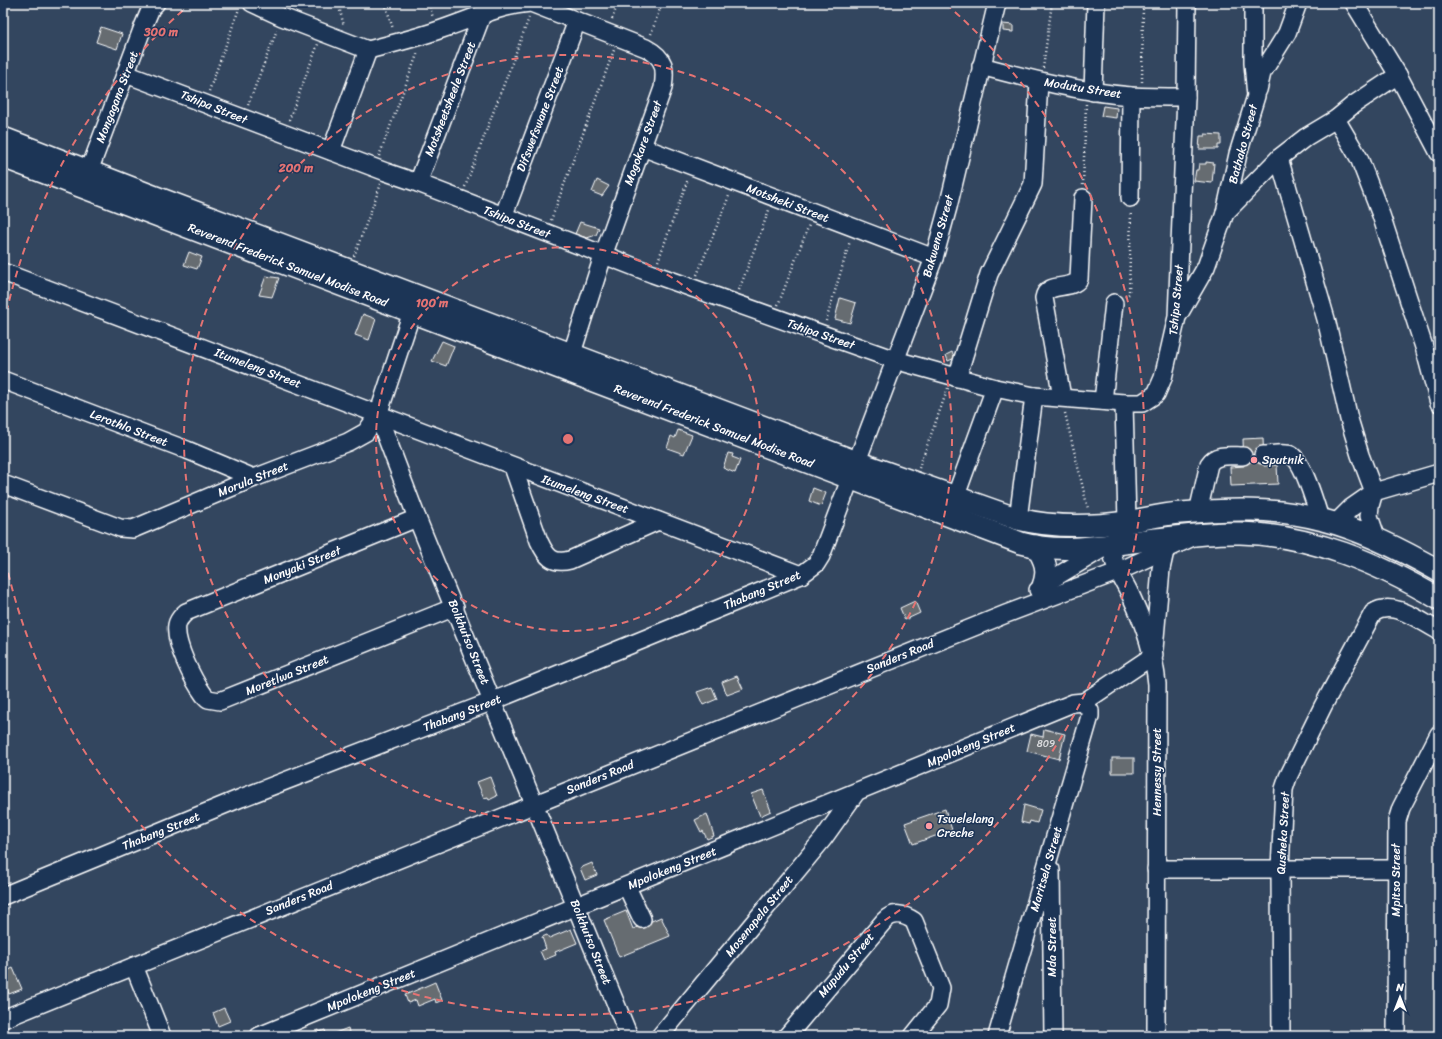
<svg xmlns="http://www.w3.org/2000/svg" width="1442" height="1039" viewBox="0 0 1442 1039" font-family="Sriracha,sans-serif">
<style>
.building{fill:#666c71;stroke:#fff}
.lines{fill:none;stroke-linecap:round;stroke-linejoin:round}
.minor-casing{stroke:#fff;stroke-width:20}
.major-casing{stroke:#fff;stroke-width:24}
.path{stroke:#fff;stroke-width:2.5;stroke-dasharray:1 3;stroke-linecap:butt}
.minor{stroke:#1d3557;stroke-width:17}
.major{stroke:#1d3557;stroke-width:21}
.ring{fill:none;stroke:#e47373;stroke-width:2;stroke-dasharray:7 5}
.poi-dot{fill:#ff9aa2;stroke:#1d3557;stroke-width:1.5}
.labels{text-anchor:middle;dominant-baseline:central;stroke-width:3;stroke-linejoin:round;paint-order:stroke}
.number-label{font-size:10px;fill:#d9dadc}
.street-label{font-size:12px;fill:#fff;stroke:#1d3557}
.poi-label{font-size:12px;fill:#fff;stroke:#1d3557;text-anchor:start}
.centre{fill:#e47373;stroke:#1d3557;stroke-width:2}
.ring-label{font-size:12px;text-anchor:middle;font-weight:bold;fill:#e47373;stroke:#1d3557;stroke-width:3;stroke-linejoin:round;paint-order:stroke}
</style>
<rect width="100%" height="100%" fill="#33465f"/>
<filter id="ink" filterUnits="userSpaceOnUse"><feTurbulence type="fractalNoise" baseFrequency=".025" numOctaves="2"/><feDisplacementMap in="SourceGraphic" scale="8" xChannelSelector="R" yChannelSelector="G"/><feConvolveMatrix kernelMatrix="1 2 1 2 8 2 1 2 1" color-interpolation-filters="sRGB"/></filter>
<g filter="url(#ink)">
<g class="building">
<polygon points="1003,24 1013,25 1013,32 1003,31"/>
<polygon points="101,27 122,34 117,49 96,42"/>
<polygon points="1103,106 1117,108 1116,118 1101,116"/>
<polygon points="1205,134 1221,135 1221,145 1218,145 1218,149 1199,149 1200,136 1205,136"/>
<polygon points="1206,162 1214,163 1212,183 1194,181 1196,170 1198,170 1199,164 1206,164"/>
<polygon points="597,180 609,186 602,196 592,192"/>
<polygon points="580,222 599,228 596,235 587,238 575,234"/>
<polygon points="189,252 202,257 197,269 184,265"/>
<polygon points="266,276 279,278 272,297 259,295"/>
<polygon points="840,298 856,303 850,323 835,319"/>
<polygon points="363,314 376,319 369,340 355,335"/>
<polygon points="442,341 454,346 446,366 432,361"/>
<polygon points="952,352 955,358 948,361 946,355"/>
<polygon points="678,430 692,435 684,454 667,448 671,436 675,438"/>
<polygon points="1263,438 1264,466 1277,465 1278,484 1231,486 1230,467 1244,466 1243,439"/>
<polygon points="728,453 733,454 732,457 740,460 735,473 723,468"/>
<polygon points="813,488 826,493 821,506 809,501"/>
<polygon points="915,601 920,613 905,620 900,608"/>
<polygon points="737,676 743,689 727,695 722,682"/>
<polygon points="712,687 717,699 703,705 697,692"/>
<polygon points="1044,729 1065,734 1059,759 1027,751 1031,734 1043,737"/>
<rect x="1112" y="758" width="22" height="15"/>
<polygon points="490,777 497,796 489,800 488,797 484,798 477,782"/>
<polygon points="763,790 771,811 760,816 751,794"/>
<polygon points="1024,805 1041,810 1037,823 1030,821 1029,824 1021,822"/>
<polygon points="945,809 952,830 913,844 905,823"/>
<polygon points="707,814 714,836 707,839 703,831 701,832 695,820"/>
<polygon points="592,863 597,875 585,880 580,868"/>
<polygon points="626,911 633,929 661,917 670,936 619,957 604,920"/>
<polygon points="571,929 577,943 555,952 556,955 544,960 540,951 546,949 542,937 547,935 549,938"/>
<polygon points="13,968 22,989 9,994 3,979 3,973"/>
<polygon points="435,982 442,1000 436,1003 435,999 418,1006 416,1000 408,1003 405,995"/>
<polygon points="224,1008 230,1021 218,1026 213,1013"/>
<polygon points="348,1028 350,1036 336,1036 335,1033"/>
<polygon points="319,1030 319,1032 325,1030 327,1036 310,1036 309,1034"/>
</g>
<g class="lines">
<defs>
<g id="minor">
<polyline points="252,3 282,17 368,50"/>
<polyline points="1354,3 1398,75 1439,153"/>
<path d="M368,50C392,44 416,38 439,30C469,20 500,5 531,3L646,48C665,58 666,68 663,88L603,256L572,353"/>
<path d="M981,66C1030,79 1080,92 1131,96C1149,97 1167,97 1186,97"/>
<polyline points="126,74 386,172 418,183 653,274 895,360 995,388 1034,396 1124,403 1142,403 1156,394 1163,378 1177,317 1186,97 1187,3"/>
<polyline points="1258,90 1262,73 1287,33 1298,3"/>
<polyline points="1093,92 1096,3"/>
<polyline points="1336,119 1359,158 1381,215 1424,347 1439,403"/>
<polyline points="642,147 934,258"/>
<polyline points="331,151 368,50"/>
<polyline points="1279,158 1326,319 1349,419 1360,455 1374,492 1370,506 1369,516 1377,539"/>
<polyline points="89,171 143,27 151,8 156,3"/>
<polyline points="418,183 482,15"/>
<polyline points="1130,198 1131,96"/>
<polyline points="1225,213 1238,154 1256,96 1253,63 1253,3"/>
<polyline points="503,217 577,21"/>
<polyline points="3,272 801,575"/>
<polyline points="1179,314 1206,267 1225,213 1279,158 1306,137 1336,119 1353,105 1398,75"/>
<polyline points="957,378 989,274 1033,184 1039,82"/>
<polyline points="3,380 187,450 254,478"/>
<path d="M1062,397L1044,298C1047,281 1071,291 1079,279L1083,198"/>
<polyline points="1103,401 1114,303"/>
<path d="M1124,403L1127,522L1111,544C1114,571 1122,576 1132,598C1145,626 1154,653 1157,684L1156,1036"/>
<polyline points="378,415 417,518 629,1036"/>
<path d="M1263,455C1271,455 1284,452 1291,455C1303,461 1316,506 1320,519"/>
<path d="M513,467L539,541C546,556 552,565 570,560L658,521"/>
<polyline points="3,484 120,528 133,529 254,478 348,442 366,432 378,415 412,312"/>
<polyline points="955,498 995,388"/>
<path d="M1198,512L1209,464C1216,453 1231,456 1243,456"/>
<path d="M417,518L186,612C182,616 178,619 177,625C174,643 193,680 204,695L208,699L220,701L455,607"/>
<polyline points="1018,519 1034,396"/>
<polyline points="1336,523 1351,508 1374,492 1439,473"/>
<polyline points="1038,590 1054,578 1107,546"/>
<polyline points="1154,649 1161,569 1165,551"/>
<polyline points="1084,702 1154,655"/>
<polyline points="1156,869 1396,869"/>
<polyline points="1051,870 1053,1036"/>
<polyline points="627,887 642,919"/>
<polyline points="3,896 241,798 493,701 801,575 816,564 821,556 934,258 948,207 997,3"/>
<polyline points="134,966 162,1036"/>
<polyline points="3,1019 1006,614 1117,572 1193,537"/>
<polyline points="259,1036 1073,703 1084,702"/>
<polyline points="660,1036 823,839 855,794"/>
<path d="M787,1036L884,921C893,911 904,914 914,921L941,988L938,1005L913,1036"/>
<polyline points="997,1036 1090,716 1090,711 1084,702"/>
<path d="M1281,1036L1280,869L1284,789L1288,777L1323,706L1373,613C1393,599 1420,621 1439,631"/>
<polyline points="1396,1036 1397,821 1401,808 1439,734"/>
</g>
<g id="major">
<path d="M3,138L145,193L857,462L1018,519C1054,528 1090,527 1127,522C1145,519 1163,514 1181,513C1227,509 1277,507 1323,520C1363,530 1402,550 1439,571"/>
<path d="M3,157L1021,543C1064,555 1112,544 1156,539C1184,536 1212,532 1240,533C1312,535 1378,563 1439,599"/>
<path d="M1036,546C1045,560 1049,570 1043,586"/>
</g>
</defs>
<use href="#minor" class="minor-casing"/>
<use href="#major" class="major-casing"/>
<g class="path">
<polyline points="338,3 344,26"/>
<polyline points="385,3 393,29"/>
<polyline points="429,3 433,18"/>
<polyline points="612,19 618,3"/>
<polyline points="651,34 662,3"/>
<polyline points="1043,68 1052,3"/>
<polyline points="1142,82 1143,3"/>
<polyline points="209,91 239,9"/>
<polyline points="248,105 277,30"/>
<polyline points="289,120 318,44"/>
<polyline points="379,156 418,52"/>
<polyline points="1083,185 1086,104"/>
<polyline points="465,187 529,18"/>
<polyline points="551,220 614,50"/>
<polyline points="354,256 381,184"/>
<polyline points="658,261 688,179"/>
<polyline points="697,275 729,196"/>
<polyline points="739,290 769,210"/>
<polyline points="1125,297 1129,294 1131,212"/>
<polyline points="778,305 809,225"/>
<polyline points="826,321 850,241"/>
<polyline points="1065,413 1088,509"/>
<polyline points="919,468 948,388"/>
</g>
<use href="#minor" class="minor"/>
<use href="#major" class="major"/>
</g>
</g>
<g class="ring">
<circle cx="568" cy="439" r="192"/>
<circle cx="568" cy="439" r="384"/>
<path d="M4 324A576 576 0 0 1 190 4M946 4A576 576 0 1 1 4 554"/>
</g>
<g class="poi-dot">
<circle cx="1254" cy="460" r="4"/>
<circle cx="929" cy="826" r="4"/>
</g>
<g class="labels">
<g class="number-label">
<text x="1046" y="744">809</text>
</g>
<g class="street-label">
<text transform="translate(1083 88) rotate(9)">Modutu Street</text>
<text transform="translate(117 97) rotate(-69)">Mongagana Street</text>
<text transform="translate(450 99) rotate(-69)">Motsheetsheele Street</text>
<text transform="translate(214 107) rotate(22)">Tshipa Street</text>
<text transform="translate(540 119) rotate(-69)">Difswefswane Street</text>
<text transform="translate(643 143) rotate(-70)">Mogokare Street</text>
<text transform="translate(1243 144) rotate(-75)">Bathako Street</text>
<text transform="translate(788 203) rotate(21)">Motsheki Street</text>
<text transform="translate(517 222) rotate(21)">Tshipa Street</text>
<text transform="translate(938 236) rotate(-74)">Bakwena Street</text>
<text transform="translate(288 265) rotate(21)">Reverend Frederick Samuel Modise Road</text>
<text transform="translate(1176 300) rotate(-85)">Tshipa Street</text>
<text transform="translate(821 334) rotate(19)">Tshipa Street</text>
<text transform="translate(258 368) rotate(21)">Itumeleng Street</text>
<text transform="translate(714 426) rotate(21)">Reverend Frederick Samuel Modise Road</text>
<text transform="translate(129 428) rotate(21)">Lerothlo Street</text>
<text transform="translate(253 479) rotate(-22)">Morula Street</text>
<text transform="translate(585 494) rotate(20)">Itumeleng Street</text>
<text transform="translate(302 565) rotate(-22)">Monyaki Street</text>
<text transform="translate(762 590) rotate(-23)">Thabang Street</text>
<text transform="translate(469 642) rotate(68)">Boikhutso Street</text>
<text transform="translate(900 656) rotate(-22)">Sanders Road</text>
<text transform="translate(287 675) rotate(-22)">Moretlwa Street</text>
<text transform="translate(462 713) rotate(-21)">Thabang Street</text>
<text transform="translate(971 745) rotate(-23)">Mpolokeng Street</text>
<text transform="translate(1157 772) rotate(-90)">Hennessy Street</text>
<text transform="translate(600 777) rotate(-22)">Sanders Road</text>
<text transform="translate(161 831) rotate(-22)">Thabang Street</text>
<text transform="translate(1283 833) rotate(-87)">Qusheka Street</text>
<text transform="translate(672 868) rotate(-22)">Mpolokeng Street</text>
<text transform="translate(1046 869) rotate(-74)">Maritsela Street</text>
<text transform="translate(1396 880) rotate(-90)">Mpitso Street</text>
<text transform="translate(299 898) rotate(-22)">Sanders Road</text>
<text transform="translate(759 916) rotate(-51)">Mosenapela Street</text>
<text transform="translate(591 942) rotate(68)">Boikhutso Street</text>
<text transform="translate(1052 947) rotate(-90)">Mda Street</text>
<text transform="translate(846 965) rotate(-50)">Mupudu Street</text>
<text transform="translate(371 990) rotate(-22)">Mpolokeng Street</text>
</g>
<g class="poi-label">
<text x="1262" y="460">Sputnik</text>
<text x="937" y="819">Tswelelang<tspan x="937" dy="14">Creche</tspan></text>
</g>
</g>
<circle cx="568" cy="439" r="6" class="centre"/>
<g class="ring-label">
<text x="161" y="36">300 m</text>
<text x="296" y="172">200 m</text>
<text x="432" y="307">100 m</text>
</g>
<rect width="1442" height="1039" fill="none" stroke="#1d3557" stroke-width="16"/>
<rect x="8" y="8" width="1426" height="1023" fill="none" stroke="#fff" stroke-width="1.5" filter="url(#ink)"/>
<g transform="translate(1400 997)" stroke="#1d3557" stroke-width="3" paint-order="stroke">
<path d="M0-3L7 15L0 10L-7 15Z" fill="#ffffff"/>
<text y="-6" font-size="11" font-weight="bold" text-anchor="middle" fill="#ffffff">N</text>
</g>
</svg>
